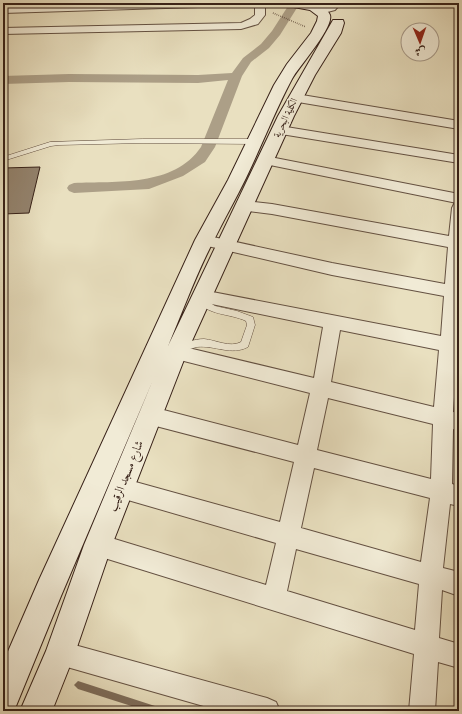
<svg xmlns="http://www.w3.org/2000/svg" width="462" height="714" viewBox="0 0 462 714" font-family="'IM FELL English',Amiri,serif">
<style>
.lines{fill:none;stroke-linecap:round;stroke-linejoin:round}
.stream{fill:#7d6d5b;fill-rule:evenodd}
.canal{fill:#ac9f87;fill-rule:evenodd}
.building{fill:#94846f;stroke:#372118}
.lane-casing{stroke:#645142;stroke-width:1}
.street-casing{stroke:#645142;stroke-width:2}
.secondary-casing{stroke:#372118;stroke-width:2}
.path{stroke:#372118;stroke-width:1.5;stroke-dasharray:0.5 1.5;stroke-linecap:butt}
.lane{fill:#f1ebd6;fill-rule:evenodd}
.street{fill:#f1ebd6;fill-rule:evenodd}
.secondary{fill:#f1ebd6;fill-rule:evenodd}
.labels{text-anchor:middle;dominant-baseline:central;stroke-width:3;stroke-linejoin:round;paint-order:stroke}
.far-street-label{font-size:10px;fill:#372118;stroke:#f1ebd6}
.street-label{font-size:12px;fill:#372118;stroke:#f1ebd6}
</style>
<rect width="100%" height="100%" fill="#e9e0c0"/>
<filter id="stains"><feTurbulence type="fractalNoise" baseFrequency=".005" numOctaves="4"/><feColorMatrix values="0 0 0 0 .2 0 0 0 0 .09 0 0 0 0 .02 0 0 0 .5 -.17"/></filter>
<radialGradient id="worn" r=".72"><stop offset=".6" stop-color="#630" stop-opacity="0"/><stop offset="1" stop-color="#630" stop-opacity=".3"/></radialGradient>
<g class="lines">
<polygon class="stream" points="78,681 158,707 161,708 162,711 147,711 78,689 74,685"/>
<path class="canal" d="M290,3H300L280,35L269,48L251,62L242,76L215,147L205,162L183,176L149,189L74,193L69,191L67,188L69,185L74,183C116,181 174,187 201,147L228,80L198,83L69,82L3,84V76L69,74L198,75L232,73L243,58L261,44L272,31Z"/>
</g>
<polygon class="building" points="40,167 29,213 3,214 3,168"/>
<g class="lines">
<defs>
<g id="lane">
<polygon points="143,139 248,139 258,142 255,144 143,143 59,145 51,146 3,161 3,157 50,142"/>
<path d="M200,296L215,306L237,311L253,317L255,325L248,347C231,356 215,345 197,347C190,348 182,354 176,352L175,349L176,346C185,343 194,339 204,339C216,340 230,348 241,342L247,325L246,321C229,313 207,316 196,299L197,297Z"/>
</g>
<g id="street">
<polygon points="130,3 235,3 230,6 3,13 3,7"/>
<polygon points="252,3 262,3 265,8 265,15 258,24 241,29 3,34 3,28 241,23 250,19 255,15 255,8"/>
<polygon points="330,3 341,3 335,10 320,14 315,11 316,9 327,6"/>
<polygon points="296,94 459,121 459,129 292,101 290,98 292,95"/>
<polygon points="280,126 459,155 459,163 275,133 274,130 275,127"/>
<path d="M265,156L459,194V354H457L453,412L459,413V431L453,429L452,484L459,486V506L450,504L443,568L459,572V596L442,590L439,638L459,644V668L438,662L435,711H409L414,654L98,556L90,553L87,545L90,537L98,534L266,585L276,543L121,498L114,495L111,488L114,481L121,478L280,522L294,462L152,425L145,422L142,416L145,410L152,407L298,445L310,393L176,359L170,357L167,352L170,347L176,345L314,378L323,327L202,302L196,301L194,296L196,291L202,290L441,336L444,296L332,275L199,244L196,240L199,236L204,235L332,263L445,284L448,247L272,214L240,210L238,206L240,202L245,201L272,204L449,236L452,208L454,204L457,203L260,163L258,160L260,157ZM340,330L439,350L434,407L331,382ZM328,398L433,424L431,479L317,450ZM314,468L430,498L421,562L301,528ZM296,549L419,584L415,630L287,591Z"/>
<polygon points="60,641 267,698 276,702 280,711 221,711 60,665 51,662 48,653 51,644"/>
</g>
<path id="secondary" d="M286,3C299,3 324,0 330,15C334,28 299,66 292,79C275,111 262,145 246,178C236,199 224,219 214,240C196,274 183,311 168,346L278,116L333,20H343L344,23L341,33L315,75L294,116L187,352L112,545L75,653L52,711H20L46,651L84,545L153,380L61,596L14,711H3V663L39,580L195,240L228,180L274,85L287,64L311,33L317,21L318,16L310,10L288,6Z"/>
</defs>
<use href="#lane" class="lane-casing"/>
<use href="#street" class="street-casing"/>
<use href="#secondary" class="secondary-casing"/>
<polyline class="path" points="273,13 306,27"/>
<use href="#lane" class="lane"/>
<use href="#street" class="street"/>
<use href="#secondary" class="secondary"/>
</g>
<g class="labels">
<g class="far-street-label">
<text transform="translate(286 118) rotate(-64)">الكلية البحرية</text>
</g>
<g class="street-label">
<text transform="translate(126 476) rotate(-68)">شارع مسجد الرقيب</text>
</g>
</g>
<rect width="462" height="714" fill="none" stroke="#e9e0c0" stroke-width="16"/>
<rect x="4" y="4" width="454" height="706" fill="none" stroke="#372118" stroke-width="2"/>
<rect x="8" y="8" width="446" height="698" fill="none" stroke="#372118"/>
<g transform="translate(420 42) rotate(178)"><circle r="19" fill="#f1ebd6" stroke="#a79a8a"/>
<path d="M0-3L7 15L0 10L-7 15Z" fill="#8f2418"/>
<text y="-6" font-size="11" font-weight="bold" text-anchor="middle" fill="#372118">ش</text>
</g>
<rect width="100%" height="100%" filter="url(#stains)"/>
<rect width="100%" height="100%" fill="url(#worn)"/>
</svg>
